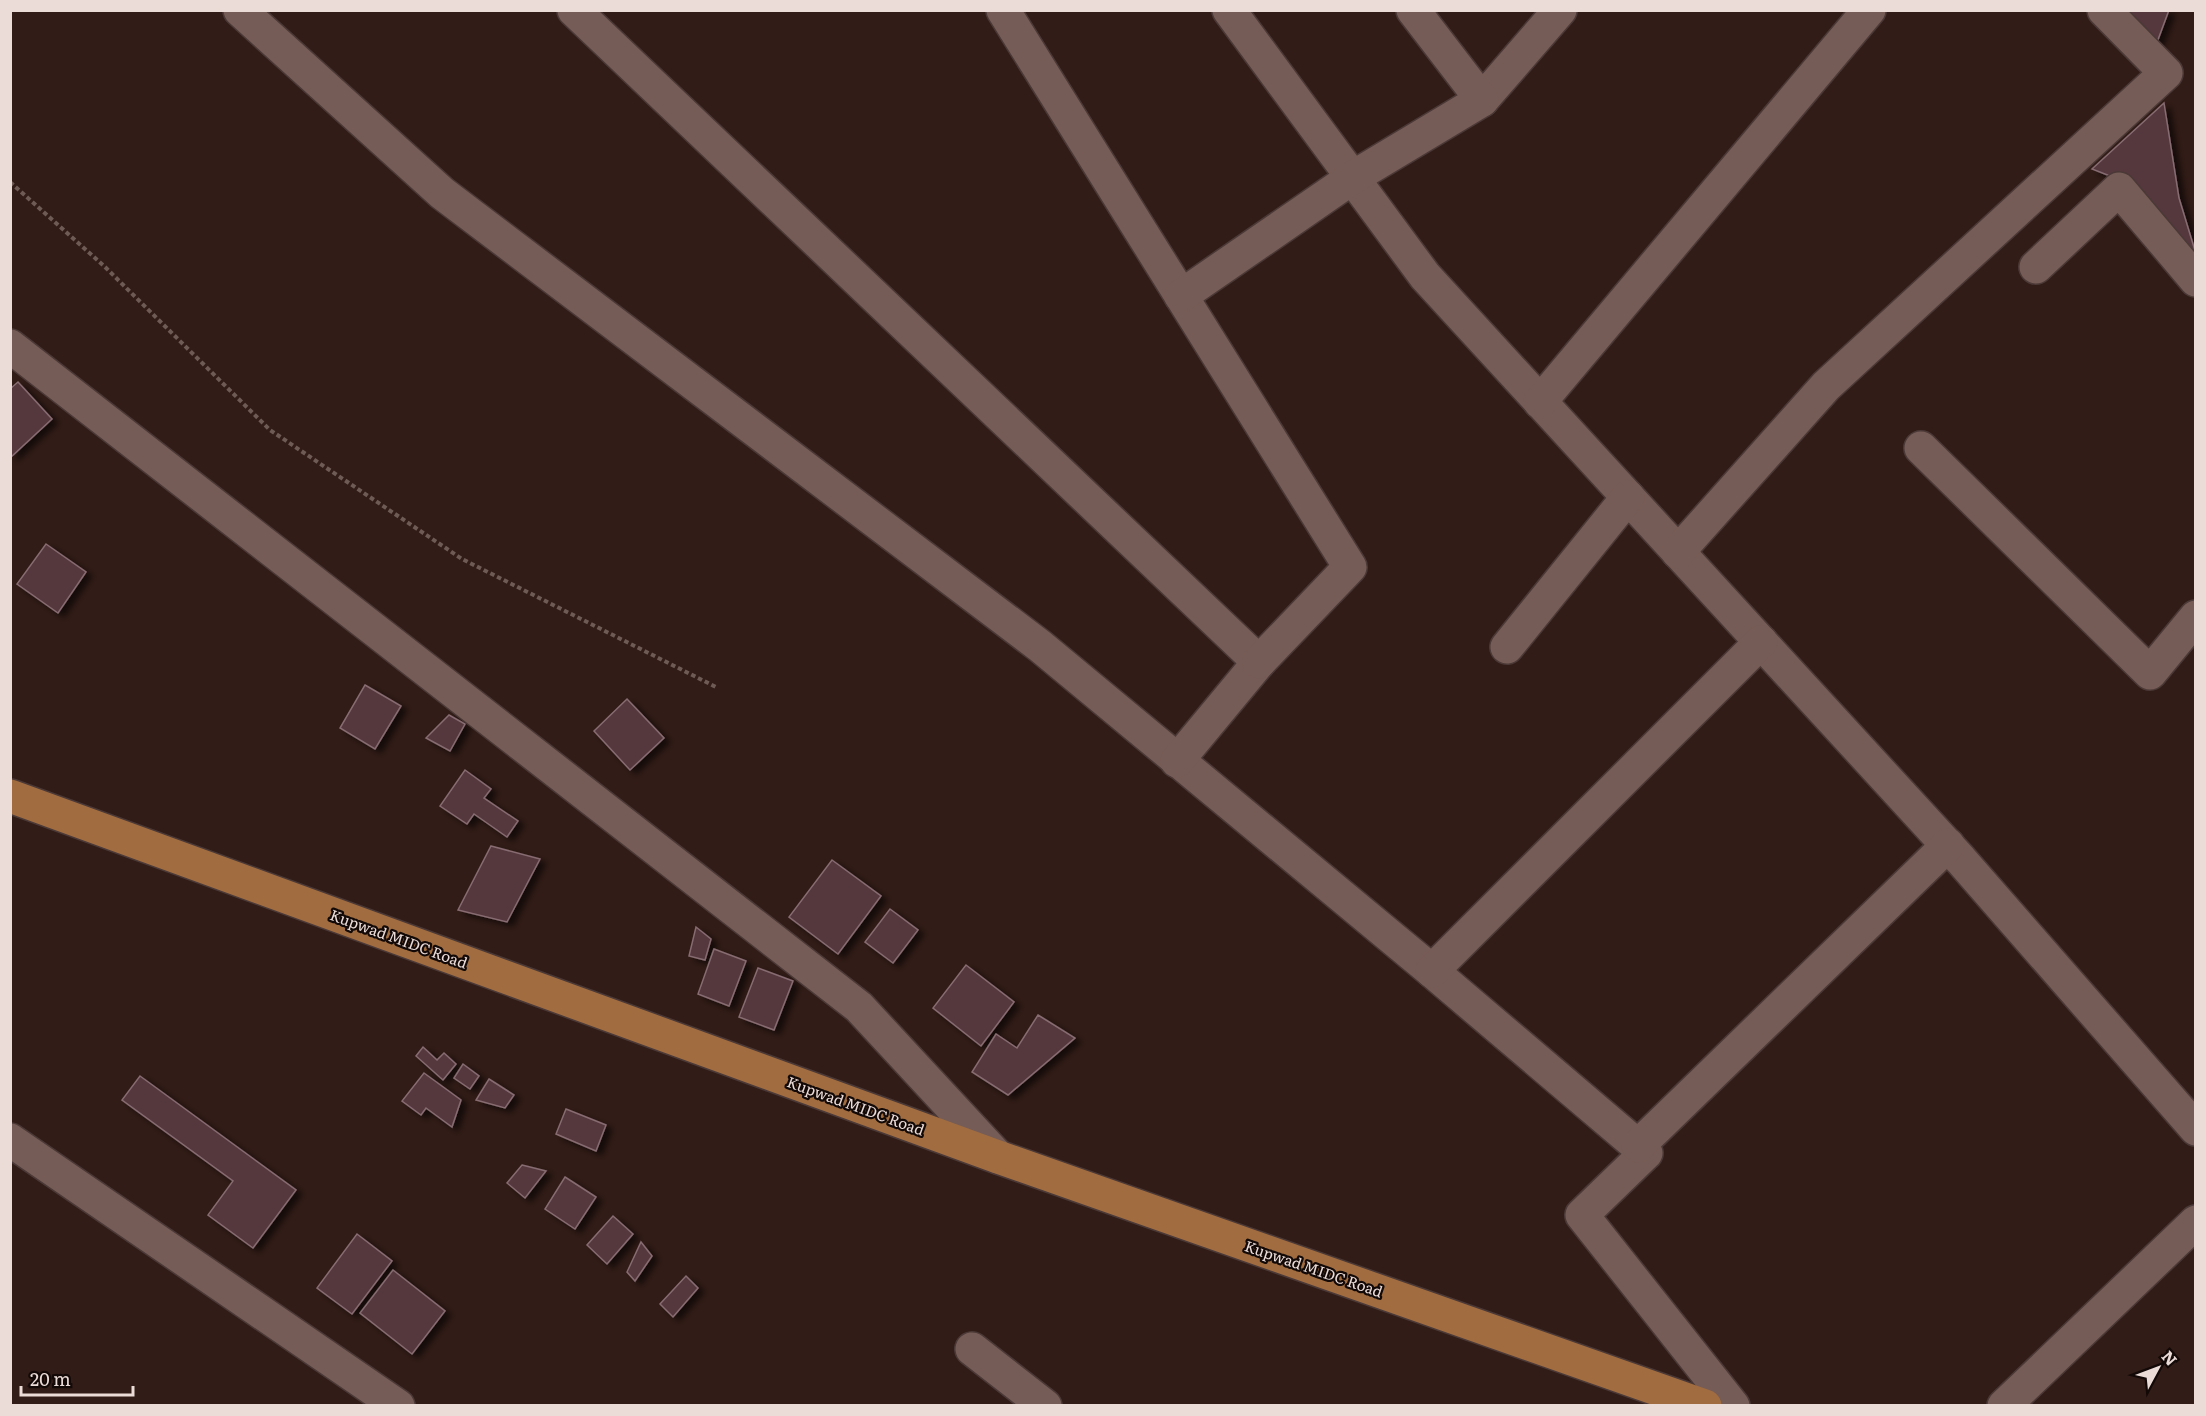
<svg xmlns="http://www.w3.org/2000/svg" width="2206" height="1416" viewBox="0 0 2206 1416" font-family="Literata,serif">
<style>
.building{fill:#54373e;stroke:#876c72;stroke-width:1.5;filter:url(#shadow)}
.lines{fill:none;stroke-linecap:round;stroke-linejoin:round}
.minor-casing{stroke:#4b3937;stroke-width:36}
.primary-casing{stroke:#4b3937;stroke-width:36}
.path{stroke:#6f5b56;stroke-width:4;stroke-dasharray:4.5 3;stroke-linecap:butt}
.minor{stroke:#765c56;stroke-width:33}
.primary{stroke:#a16d40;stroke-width:33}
.labels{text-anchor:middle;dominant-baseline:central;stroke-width:4.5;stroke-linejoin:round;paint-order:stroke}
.street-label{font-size:15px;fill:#ebdcd8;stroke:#130907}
</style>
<defs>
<filter id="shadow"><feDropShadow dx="6" dy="4" stdDeviation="3" flood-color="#0009"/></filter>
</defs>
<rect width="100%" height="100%" fill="#321c17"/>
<g class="building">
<polygon points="2123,10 2169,10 2156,45"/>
<polygon points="2164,103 2179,198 2196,254 2128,183 2092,169"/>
<polygon points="18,382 52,419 11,457 10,389"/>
<polygon points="46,544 86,572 58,613 17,584"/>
<polygon points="365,685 401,706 375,749 340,728"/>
<polygon points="627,699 664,738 630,770 594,731"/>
<polygon points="449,715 465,724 450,751 426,738"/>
<polygon points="465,770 491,789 484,798 518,821 507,837 474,814 467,824 440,806"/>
<polygon points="491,846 540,859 507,922 458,910"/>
<polygon points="832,860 881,896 838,954 789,917"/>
<polygon points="890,909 918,930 893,963 865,942"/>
<polygon points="696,927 711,939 705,960 689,956"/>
<polygon points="714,949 746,961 729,1006 698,994"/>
<polygon points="966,965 1014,1002 981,1046 933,1008"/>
<polygon points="758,968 793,981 774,1030 739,1017"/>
<polygon points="1038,1015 1075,1038 1008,1095 972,1072 996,1034 1017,1048"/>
<polygon points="423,1047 437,1060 444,1053 456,1064 443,1080 416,1056"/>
<polygon points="463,1064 479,1076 470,1089 454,1078"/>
<polygon points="424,1073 461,1100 452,1127 426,1108 421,1115 402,1101"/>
<polygon points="140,1076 296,1190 253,1248 208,1215 233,1181 122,1100"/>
<polygon points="489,1079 514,1095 505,1108 476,1100"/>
<polygon points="566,1109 606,1125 596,1151 556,1134"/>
<polygon points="522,1165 546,1171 525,1198 507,1183"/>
<polygon points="565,1177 596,1197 575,1229 545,1209"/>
<polygon points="613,1216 633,1234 607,1264 587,1245"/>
<polygon points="357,1234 392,1261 352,1314 317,1288"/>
<polygon points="641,1242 652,1256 635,1281 627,1272"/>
<polygon points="393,1270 445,1311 412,1354 360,1313"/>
<polygon points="686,1276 698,1288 673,1317 660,1304"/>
</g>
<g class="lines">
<defs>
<g id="minor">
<polyline points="240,10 442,193 1040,646 1432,971 1646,1153 1582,1215 1733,1406"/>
<polyline points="574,10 1259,662 1177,761"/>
<polyline points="1003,10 1350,567 1259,662"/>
<polyline points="1229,10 1425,276 1961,860 2196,1129"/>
<polyline points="1482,100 1560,10"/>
<polyline points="2036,267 2119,189 2196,280"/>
<polyline points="1181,296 1352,178 1482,100 1413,10"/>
<polyline points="10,346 859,1007 998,1157"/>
<polyline points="1540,402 1869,10"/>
<polyline points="1921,448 2150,673 2196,617"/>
<polyline points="1678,552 1826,386 2166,73 2104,10"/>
<polyline points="1507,647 1628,497"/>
<polyline points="1432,971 1761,642"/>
<polyline points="10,1140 398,1406"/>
<polyline points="1638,1146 1948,845"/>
<polyline points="972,1349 1045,1406"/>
<polyline points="2004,1406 2196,1222"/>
</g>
<polyline id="primary" points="10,796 998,1157 1705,1406"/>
</defs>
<use href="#minor" class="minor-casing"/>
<use href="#primary" class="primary-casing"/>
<polyline class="path" points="10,182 103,265 270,430 462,559 716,687"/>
<use href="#minor" class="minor"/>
<use href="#primary" class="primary"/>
</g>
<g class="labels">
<g class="street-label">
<text transform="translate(399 938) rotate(20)">Kupwad MIDC Road</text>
<text transform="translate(856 1105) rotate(20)">Kupwad MIDC Road</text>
<text transform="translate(1314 1268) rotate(19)">Kupwad MIDC Road</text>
</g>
</g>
<rect width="2206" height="1416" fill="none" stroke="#ebdcd8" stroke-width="24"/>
<g transform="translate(2158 1368) rotate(49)" stroke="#130907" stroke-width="4.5" paint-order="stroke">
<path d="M0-4.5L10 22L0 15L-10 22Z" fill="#ebdcd8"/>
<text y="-9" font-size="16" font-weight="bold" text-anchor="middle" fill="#ebdcd8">N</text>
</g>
<path d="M21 1386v9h112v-9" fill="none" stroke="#ebdcd8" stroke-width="3"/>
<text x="30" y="1386" font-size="18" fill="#ebdcd8" stroke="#130907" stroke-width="4.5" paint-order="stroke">20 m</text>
</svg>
